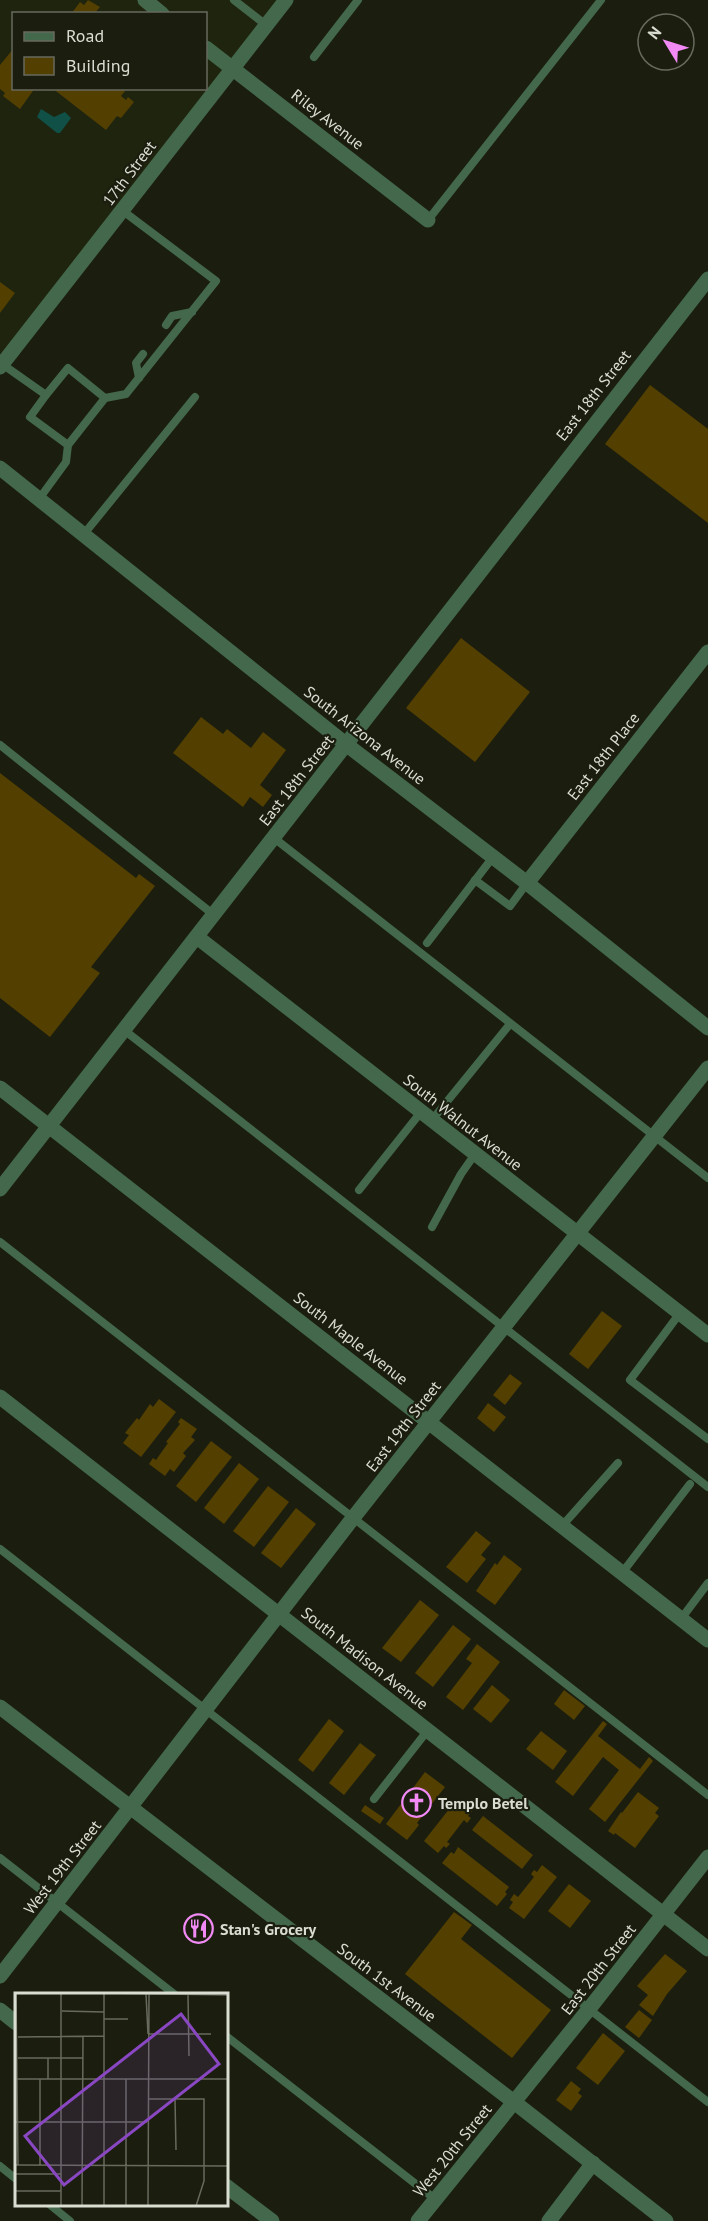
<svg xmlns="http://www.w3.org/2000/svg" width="708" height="2221" viewBox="0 0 708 2221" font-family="'PT Sans',sans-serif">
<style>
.built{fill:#1f240e;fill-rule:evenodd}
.water{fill:#105047}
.building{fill:#533f00}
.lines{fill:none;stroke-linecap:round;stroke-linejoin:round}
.service{stroke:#43684b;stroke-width:8}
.minor{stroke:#43684b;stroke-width:15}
.tertiary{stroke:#43684b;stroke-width:15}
.labels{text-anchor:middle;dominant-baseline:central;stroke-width:4.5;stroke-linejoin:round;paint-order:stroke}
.street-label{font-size:16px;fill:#daddd2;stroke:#1b1e0f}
.poi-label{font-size:16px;font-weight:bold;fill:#daddd2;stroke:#1b1e0f;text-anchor:start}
.inset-road{fill:none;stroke:#676a5d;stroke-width:1.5}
.view{fill:#8947c2;fill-opacity:0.15;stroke:#8947c2;stroke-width:3}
.inset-edge{fill:none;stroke:#daddd2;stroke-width:3}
</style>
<rect width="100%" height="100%" fill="#1b1e0f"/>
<path class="built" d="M0,0H290L0,368ZM14,14H206V88H14Z"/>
<polygon class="water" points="41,109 54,117 65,112 71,118 60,133 57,133 37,117"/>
<g class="building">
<polygon points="88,0 100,7 94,14 71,14 80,2 84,5"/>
<polygon points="14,48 14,88 35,88 20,109 3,96 5,93 0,89 0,65"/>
<polygon points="52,88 122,88 125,91 121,96 126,100 128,97 134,102 121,118 117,116 106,130"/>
<polygon points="0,282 15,293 0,313"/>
<polygon points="650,385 708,429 708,523 605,444"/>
<polygon points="461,638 530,692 475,762 406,708"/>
<polygon points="201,717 223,734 227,729 251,748 263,732 286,750 260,785 272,795 263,807 250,797 243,807 173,753"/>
<polygon points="0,773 136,878 139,874 155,886 91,967 100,973 50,1037 0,998"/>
<polygon points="602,1311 622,1326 588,1369 569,1354"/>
<polygon points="510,1374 522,1383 505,1405 493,1395"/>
<polygon points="159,1399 176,1412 141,1457 123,1443 129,1435 125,1433 137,1418 139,1420 150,1404 153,1407"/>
<polygon points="488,1403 506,1417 494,1432 477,1418"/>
<polygon points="181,1418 197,1429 191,1437 195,1440 183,1453 186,1456 174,1472 170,1469 165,1476 149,1464 153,1458 156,1460 168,1443 166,1442 180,1424 178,1422"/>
<polygon points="211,1441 232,1457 196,1502 176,1486"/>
<polygon points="239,1463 259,1479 224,1524 204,1508"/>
<polygon points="268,1486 289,1502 254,1547 233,1531"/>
<polygon points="296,1508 316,1524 281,1568 261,1553"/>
<polygon points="476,1531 491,1543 481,1555 486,1559 467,1583 446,1567"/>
<polygon points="504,1555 522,1569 495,1605 476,1591 495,1563 497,1565"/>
<polygon points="420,1600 439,1615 401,1662 382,1648"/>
<polygon points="453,1625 471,1639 433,1687 415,1673"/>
<polygon points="477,1644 500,1662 463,1710 446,1697 472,1663 466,1659"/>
<polygon points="492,1685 510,1700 491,1723 473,1709"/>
<polygon points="564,1690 585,1706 574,1720 554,1704"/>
<polygon points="329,1719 344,1731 313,1772 298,1760"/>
<polygon points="603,1721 607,1724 598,1736 640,1769 649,1757 653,1761 605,1822 589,1809 619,1770 603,1757 573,1796 555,1782"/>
<polygon points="541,1731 567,1751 553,1770 526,1749"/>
<polygon points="360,1743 376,1755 344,1795 329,1783"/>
<polygon points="425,1772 445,1787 417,1823 419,1825 407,1840 386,1824"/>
<polygon points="638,1792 659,1808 655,1813 659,1816 635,1848 615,1833 614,1835 608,1831 621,1812 622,1813"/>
<polygon points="457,1799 472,1811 468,1816 471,1818 467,1823 464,1820 447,1842 450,1844 446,1848 444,1846 438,1853 424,1841"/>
<polygon points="365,1805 384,1818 380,1824 361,1811"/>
<polygon points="483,1816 533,1855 522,1869 472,1830"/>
<polygon points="458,1847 509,1887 505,1892 507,1894 497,1906 442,1863 451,1852 454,1854"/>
<polygon points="542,1865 557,1877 524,1919 509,1908 513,1902 510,1900 514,1894 518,1897 534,1877 531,1874 534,1870 537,1872"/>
<polygon points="569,1884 591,1901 570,1928 548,1911"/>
<polygon points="454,1912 472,1925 461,1939 551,2010 512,2058 405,1974"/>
<polygon points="665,1954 687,1971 667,1994 653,2016 639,2005 648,1995 637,1986"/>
<polygon points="639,2010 652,2020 639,2038 625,2027"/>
<polygon points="603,2033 625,2051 598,2085 576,2068"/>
<polygon points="571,2081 581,2089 578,2093 582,2096 571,2111 556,2100"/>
</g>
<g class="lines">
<g class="service">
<polyline points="234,0 266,25"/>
<polyline points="314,57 358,0"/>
<polyline points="428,220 601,0"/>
<polyline points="166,325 172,316 192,312"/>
<polyline points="2,364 46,395 68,368 105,398 68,445 66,462 39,499"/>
<polyline points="139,378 136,363 143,354"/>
<polyline points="46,395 30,417 68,445"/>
<polyline points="105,398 126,394 216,281 123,211"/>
<polyline points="84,534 195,397"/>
<polyline points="0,745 214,915"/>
<polyline points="274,838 708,1178"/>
<polyline points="475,880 510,906 527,883"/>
<polyline points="427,943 493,857"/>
<polyline points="124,1030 708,1487"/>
<polyline points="432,1120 510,1024"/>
<polyline points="359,1190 421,1112"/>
<polyline points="432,1227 461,1174 475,1154"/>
<polyline points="0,1242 708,1795"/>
<polyline points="680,1313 630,1380 708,1439"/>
<polyline points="562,1526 618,1463"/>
<polyline points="0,1549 708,2102"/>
<polyline points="622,1573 690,1484"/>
<polyline points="681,1619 708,1583"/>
<polyline points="374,1799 428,1730"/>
<polyline points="0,1858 174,1994"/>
<polyline points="226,2036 435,2199"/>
<polyline points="0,2166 16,2179"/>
<polyline points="49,2204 70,2221"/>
</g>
<g class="minor">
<polyline points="145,0 162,14"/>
<polyline points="206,48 428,220"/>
<polyline points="0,367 286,0"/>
<polyline points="527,883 708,652"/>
<polyline points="197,937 708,1335"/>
<polyline points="0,1088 708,1640"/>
<polyline points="0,1189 708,279"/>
<polyline points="0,1397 708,1949"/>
<polyline points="0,1976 353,1518 708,1068"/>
<polyline points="0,2010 16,2023"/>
<polyline points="226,2186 272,2221"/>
<polyline points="418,2221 589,2009 708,1857"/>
<polyline points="549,2221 593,2163"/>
</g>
<g class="tertiary">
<polyline points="0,468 347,745 527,883 708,1028"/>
<polyline points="0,1707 514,2102 666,2221"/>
</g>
</g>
<defs>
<symbol id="church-ring" viewBox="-11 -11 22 22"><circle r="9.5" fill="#1b1e0f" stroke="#f18af4" stroke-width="1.5"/><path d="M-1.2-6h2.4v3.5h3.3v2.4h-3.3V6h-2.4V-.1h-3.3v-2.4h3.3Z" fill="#f18af4"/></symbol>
<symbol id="restaurant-ring" viewBox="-11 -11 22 22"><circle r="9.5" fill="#1b1e0f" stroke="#f18af4" stroke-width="1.5"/><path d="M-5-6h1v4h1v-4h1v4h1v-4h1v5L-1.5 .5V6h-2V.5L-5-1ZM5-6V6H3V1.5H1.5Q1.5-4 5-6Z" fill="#f18af4"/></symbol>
</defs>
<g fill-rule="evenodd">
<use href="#church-ring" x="400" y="1786" width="33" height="33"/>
<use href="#restaurant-ring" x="182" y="1912" width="33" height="33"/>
</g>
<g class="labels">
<g class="street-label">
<text transform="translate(328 119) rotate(38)">Riley Avenue</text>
<text transform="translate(129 173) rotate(-53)">17th Street</text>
<text transform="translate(593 395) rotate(-52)">East 18th Street</text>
<text transform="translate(365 735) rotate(38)">South Arizona Avenue</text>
<text transform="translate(603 756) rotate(-52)">East 18th Place</text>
<text transform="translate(296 780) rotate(-52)">East 18th Street</text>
<text transform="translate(463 1122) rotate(38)">South Walnut Avenue</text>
<text transform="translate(351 1338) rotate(38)">South Maple Avenue</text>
<text transform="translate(403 1426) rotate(-52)">East 19th Street</text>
<text transform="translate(365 1658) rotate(38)">South Madison Avenue</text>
<text transform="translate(62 1867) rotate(-52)">West 19th Street</text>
<text transform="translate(598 1969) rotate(-52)">East 20th Street</text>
<text transform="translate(387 1982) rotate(37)">South 1st Avenue</text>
<text transform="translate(452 2150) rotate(-51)">West 20th Street</text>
</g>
<g class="poi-label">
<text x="438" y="1803">Templo Betel</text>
<text x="220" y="1929">Stan's Grocery</text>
</g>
</g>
<g transform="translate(15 1993)">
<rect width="213" height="213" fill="#1b1e0f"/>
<path class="inset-road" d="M1,0L3,172M46,0V213M89,0V213M90,0L213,2M131,1L133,41M173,2L174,63M47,18L89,19M89,26H113M133,41H196M3,44L89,43M3,65H68M0,86H213M33,86V65M111,86V213M133,106H189V188L181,213M160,106L161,157M0,129H132M0,172L213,173M25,172V86M0,181H46M0,198H46M67,213L68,43M133,213L134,1"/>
<path class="view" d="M166,21L204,71L49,192L10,143Z"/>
<rect width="213" height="213" class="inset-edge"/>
</g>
<rect x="12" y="12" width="195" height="78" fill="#1b1e0f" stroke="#676a5d" stroke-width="1.5"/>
<rect x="24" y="32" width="30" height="9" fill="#43684b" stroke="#676a5d" stroke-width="1.5"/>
<text x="66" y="42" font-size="18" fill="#daddd2">Road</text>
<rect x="24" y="57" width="30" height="18" fill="#533f00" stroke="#676a5d" stroke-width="1.5"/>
<text x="66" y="72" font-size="18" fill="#daddd2">Building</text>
<g transform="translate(666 42) rotate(308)"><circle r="28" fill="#1b1e0f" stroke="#676a5d" stroke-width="1.5"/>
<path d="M0-4.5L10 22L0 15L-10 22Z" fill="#f18af4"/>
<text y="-9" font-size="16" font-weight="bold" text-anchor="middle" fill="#daddd2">N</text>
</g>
</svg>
